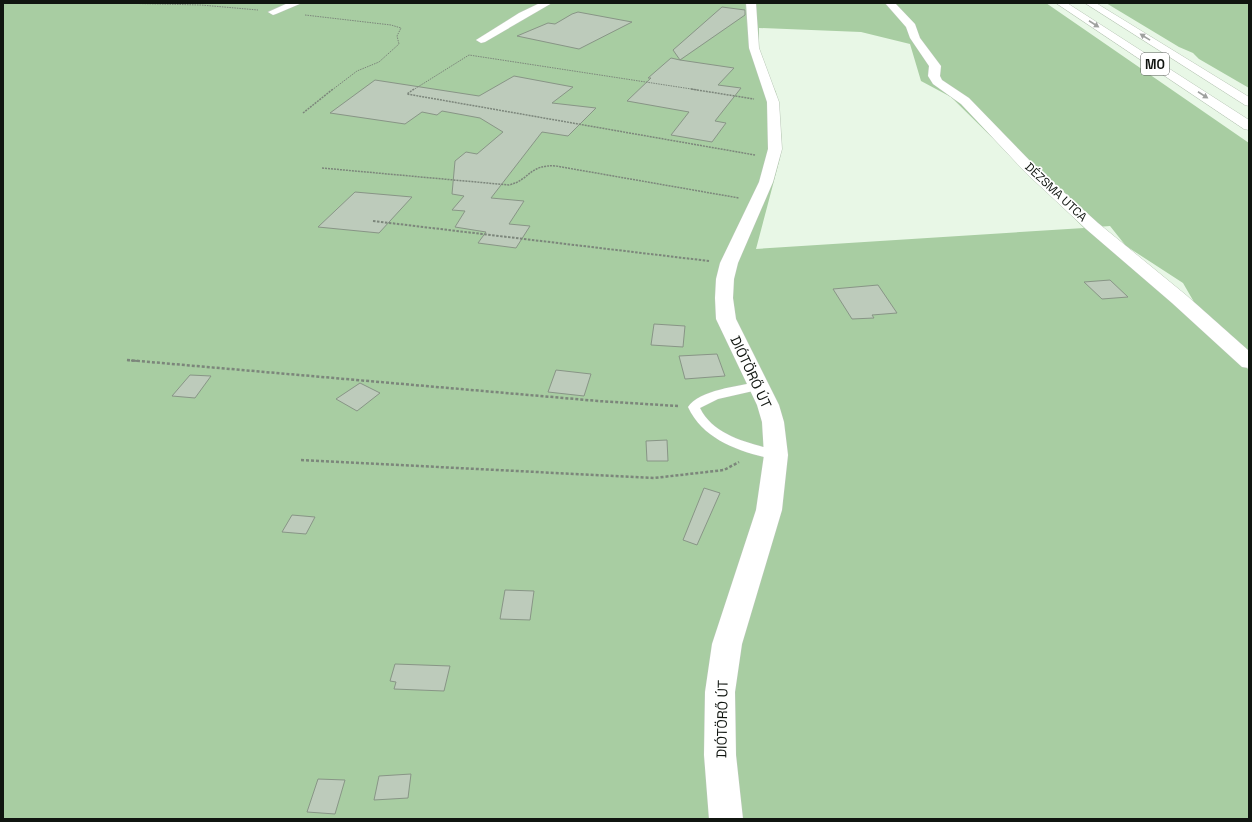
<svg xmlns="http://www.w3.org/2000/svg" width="1252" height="822" viewBox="0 0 1252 822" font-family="'Space Grotesk',sans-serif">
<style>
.green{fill:#a8cda2;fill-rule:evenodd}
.building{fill:#bdcbbb;stroke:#889586}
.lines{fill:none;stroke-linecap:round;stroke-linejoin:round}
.lane-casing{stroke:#b9c7b7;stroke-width:1}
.street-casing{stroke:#b9c7b7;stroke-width:1}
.highway-casing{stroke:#b9c7b7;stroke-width:1}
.path-far3{stroke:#7c867b;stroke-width:1;stroke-dasharray:1.5 1;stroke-linecap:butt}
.path-far2{stroke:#7c867b;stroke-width:1.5;stroke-dasharray:2 1;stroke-linecap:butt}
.path-far1{stroke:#7c867b;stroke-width:2;stroke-dasharray:2.5 1.5;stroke-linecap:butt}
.path{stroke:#7c867b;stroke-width:2.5;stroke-dasharray:3 2;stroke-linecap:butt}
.lane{fill:#fff;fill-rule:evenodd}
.street{fill:#fff;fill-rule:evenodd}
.highway{fill:#fff;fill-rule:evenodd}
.oneway{fill:#9fa19f}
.labels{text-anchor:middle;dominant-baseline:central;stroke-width:3.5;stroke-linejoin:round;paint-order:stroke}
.far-street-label{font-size:12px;fill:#101510;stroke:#fff}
.shield{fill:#fff;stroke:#585b58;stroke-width:1}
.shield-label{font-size:13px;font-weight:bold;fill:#101510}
.street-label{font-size:14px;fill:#101510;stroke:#fff}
</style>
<rect width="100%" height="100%" fill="#e8f7e6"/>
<g class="green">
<path d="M3,3H1046L1249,143V351L1194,302L1183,283L1126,246L1110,226L1085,228L1166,296L1249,370V819H3ZM759,28L861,32L910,44L921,81L951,97L1084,228L756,249L780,158L782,141L776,92L759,60Z"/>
<polygon points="1106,3 1249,3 1249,88 1199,59 1193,53 1179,47"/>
</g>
<g class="building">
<polygon points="722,7 745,10 745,15 680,60 734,68 718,85 741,88 715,121 726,123 712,142 671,135 689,112 627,101 651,78 648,78 671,58 680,60 673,50"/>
<polygon points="578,12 632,22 579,49 517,36 548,23 555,24 572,14"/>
<polygon points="514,76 573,87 552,103 596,108 568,136 542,132 491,198 524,201 509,224 530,226 516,248 478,243 486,232 455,227 465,211 452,210 464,196 452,194 455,161 466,152 477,154 503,132 480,118 442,111 437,115 422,112 405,124 330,113 375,80 479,96"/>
<polygon points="355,192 412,197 379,233 318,227"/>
<polygon points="1110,280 1128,297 1102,299 1084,282"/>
<polygon points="878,285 897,313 872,315 874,318 852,319 833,289"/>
<polygon points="654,324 685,326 683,347 651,345"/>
<polygon points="717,354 725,376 685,379 679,356"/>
<polygon points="556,370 591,374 584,396 548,392"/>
<polygon points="190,375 211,376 195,398 172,396"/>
<polygon points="360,383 380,393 357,411 336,399"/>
<polygon points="667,440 668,461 647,461 646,441"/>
<polygon points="704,488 720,493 697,545 683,540"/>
<polygon points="292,515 315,517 306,534 282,532"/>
<polygon points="505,590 534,591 530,620 500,619"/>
<polygon points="395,664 450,666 444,691 394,689 396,682 390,681"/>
<polygon points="411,774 408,798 374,800 379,776"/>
<polygon points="318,779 345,780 335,814 307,812"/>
</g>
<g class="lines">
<defs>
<path id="lane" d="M758,382L762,383L764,386L762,389L718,399L700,408C715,438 752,443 781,452L782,455L781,458L776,460C741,452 704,441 688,407C699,390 739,386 758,382Z"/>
<g id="street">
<polygon points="288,3 302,3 276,14 273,15 268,12"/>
<polygon points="540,3 552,3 485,42 481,43 476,40 519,13"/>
<polygon points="746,3 756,3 759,48 779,102 782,149 773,182 738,263 734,279 733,298 736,319 779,405 784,422 788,455 782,510 742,644 735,692 736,755 743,819 709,819 704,755 705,692 712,644 756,510 764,455 762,422 757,405 716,319 715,298 716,279 720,263 759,182 768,149 767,102 749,48"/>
<polygon points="885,3 895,3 915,24 920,38 941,66 940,76 942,80 969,98 1036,167 1098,223 1186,295 1249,351 1249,368 1242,367 1172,303 1086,229 1026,173 961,104 933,84 928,76 929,66 910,38 906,27"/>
</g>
<g id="highway">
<polygon points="1056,3 1067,3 1249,120 1249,130 1244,129"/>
<polygon points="1085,3 1096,3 1249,97 1249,106 1245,105"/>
</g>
</defs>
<use href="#lane" class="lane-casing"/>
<use href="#street" class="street-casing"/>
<use href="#highway" class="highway-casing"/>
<g class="path-far3">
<polyline points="117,3 201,5 258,10"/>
<polyline points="305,15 391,25 401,28 397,36 399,44 379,62 357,71 332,90"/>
<polyline points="413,90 469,55 698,90"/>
</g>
<g class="path-far2">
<polyline points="414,89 407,94 755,155"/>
<polyline points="691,89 754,99"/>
<polyline points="303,113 333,89"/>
<path d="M322,168L509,185C530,180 529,164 556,166L739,198"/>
</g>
<g class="path-far1">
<polyline points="373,221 709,261"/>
<polyline points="127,360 137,361"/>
</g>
<g class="path">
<polyline points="127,360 598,401 678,406"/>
<polyline points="301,460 654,478 724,470 739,462"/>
</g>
<use href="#lane" class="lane"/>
<use href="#street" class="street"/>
<use href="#highway" class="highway"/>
</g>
<defs><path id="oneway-solid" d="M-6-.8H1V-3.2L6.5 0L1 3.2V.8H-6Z"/></defs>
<g class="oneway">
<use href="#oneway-solid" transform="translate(1094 24) rotate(33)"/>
<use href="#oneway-solid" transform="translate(1145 37) rotate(-148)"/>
<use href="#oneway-solid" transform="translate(1203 95) rotate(33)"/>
</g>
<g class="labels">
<g class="far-street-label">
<text transform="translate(1056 192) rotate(43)">DÉZSMA UTCA</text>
</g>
<rect class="shield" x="1141" y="53" width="28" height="22" rx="3"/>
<g class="shield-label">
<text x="1155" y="64">M0</text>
</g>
<g class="street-label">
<text transform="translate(751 372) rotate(65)">DIÓTÖRŐ ÚT</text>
<text transform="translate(722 719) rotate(-89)">DIÓTÖRŐ ÚT</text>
</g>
</g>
<rect width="1252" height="822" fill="none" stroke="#101510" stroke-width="8"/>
</svg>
